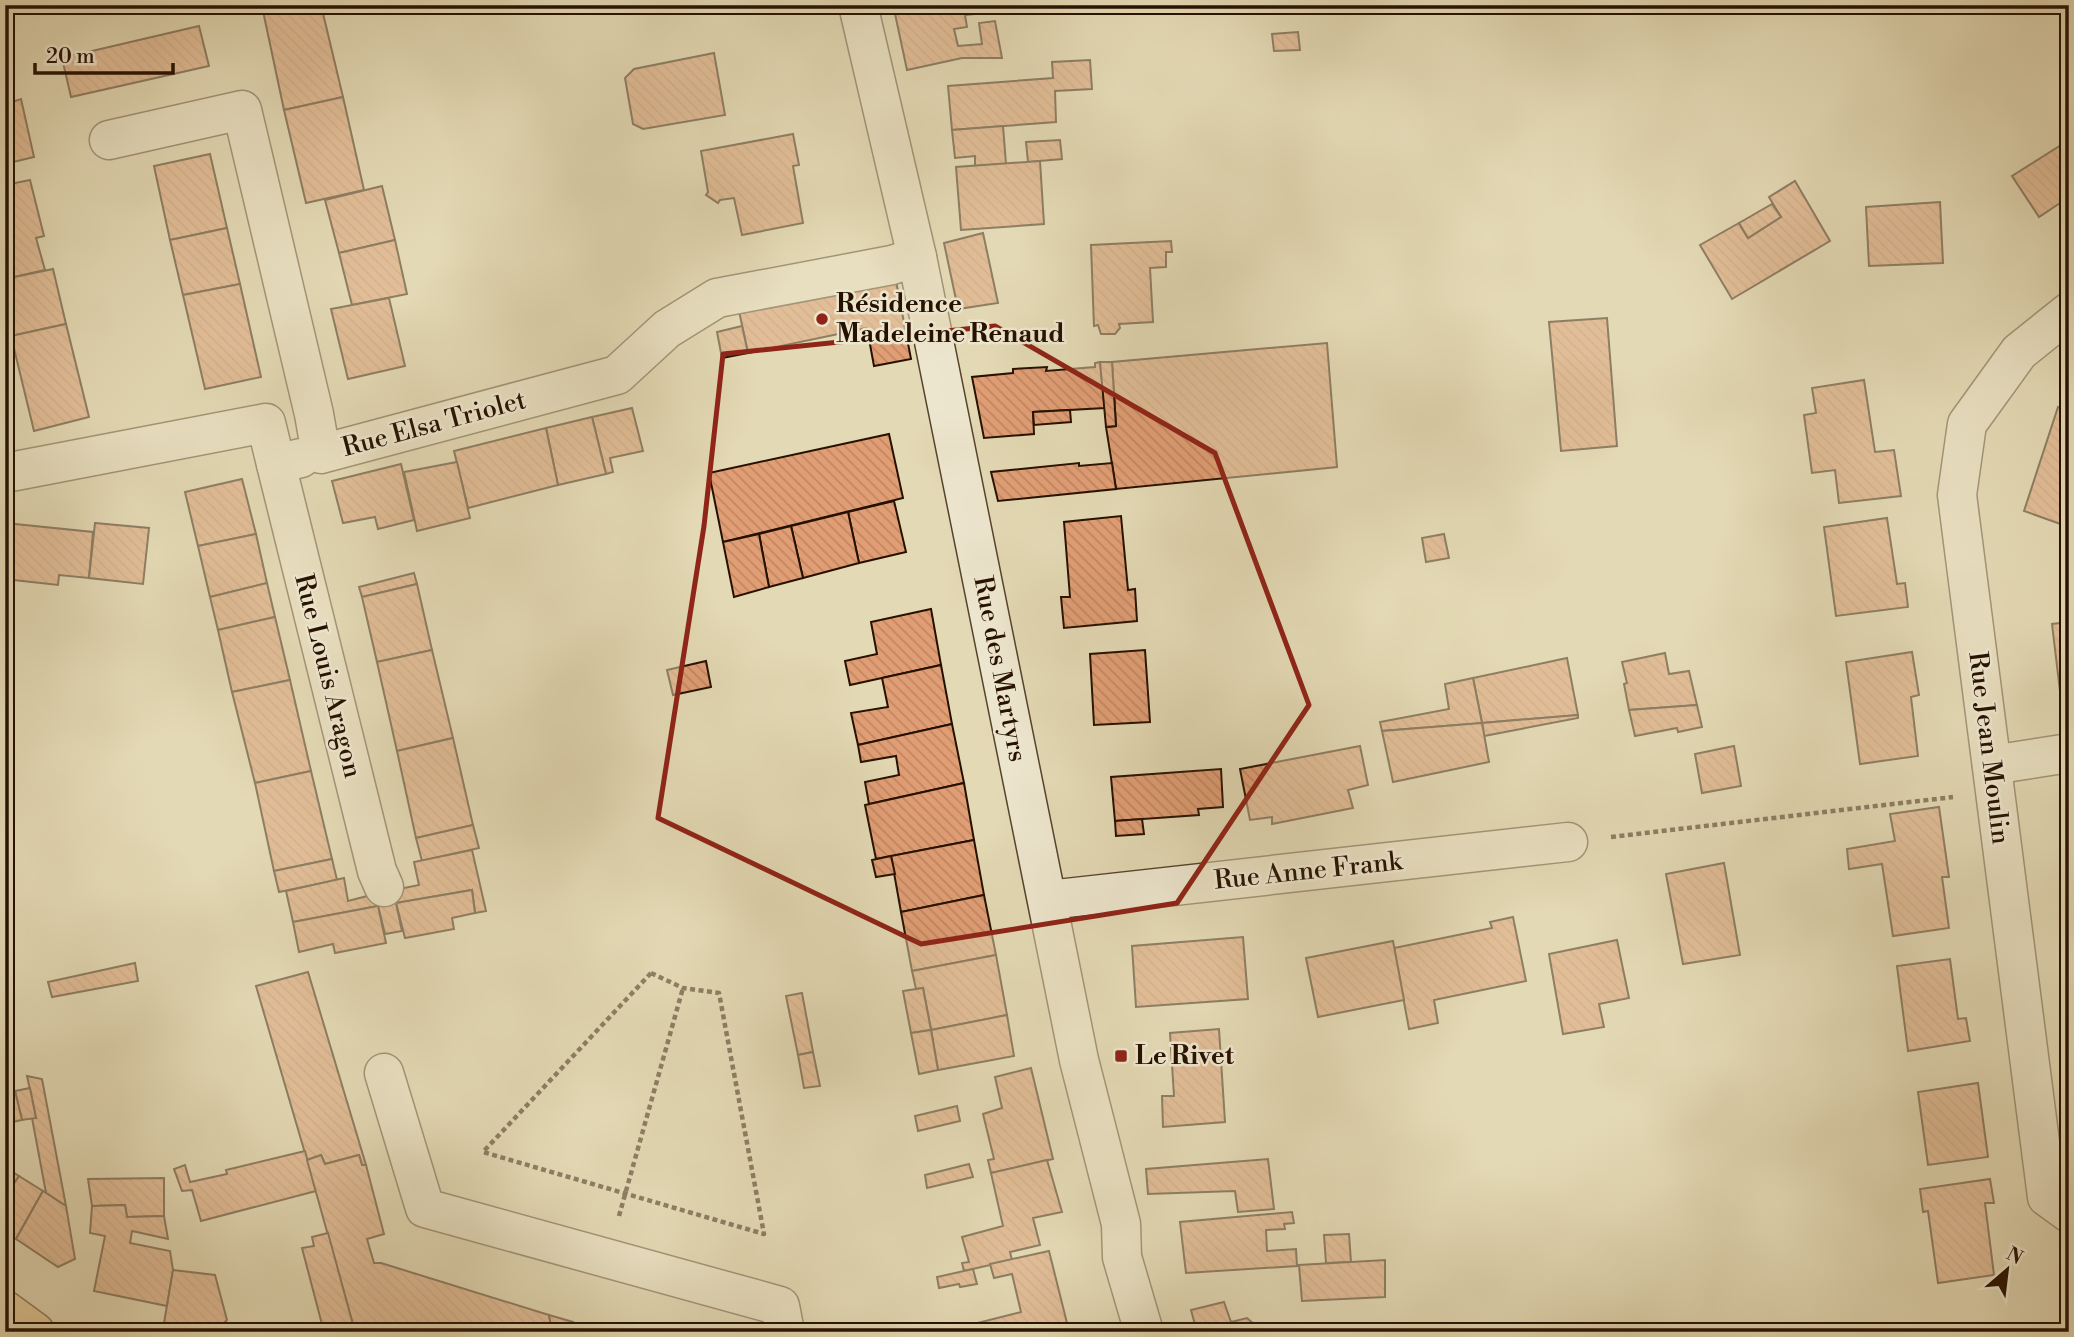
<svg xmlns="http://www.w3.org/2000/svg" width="2074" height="1337" viewBox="0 0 2074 1337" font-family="'Libre Bodoni',serif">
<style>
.building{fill:url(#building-back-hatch);stroke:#261100;stroke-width:2}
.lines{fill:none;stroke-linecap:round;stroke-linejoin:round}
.minor-casing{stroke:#55432d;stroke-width:41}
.major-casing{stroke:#261100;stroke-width:41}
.path{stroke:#261100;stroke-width:4.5;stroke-dasharray:5 3.5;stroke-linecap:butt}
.minor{stroke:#ede6ce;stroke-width:38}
.major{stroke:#e2bc7a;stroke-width:38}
.marked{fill:none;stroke:#8f2418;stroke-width:5;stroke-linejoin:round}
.poi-dot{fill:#8f2418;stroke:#ede6ce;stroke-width:2.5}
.labels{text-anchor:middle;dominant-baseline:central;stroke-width:5;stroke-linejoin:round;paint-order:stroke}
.poi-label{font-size:26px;font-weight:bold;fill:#261100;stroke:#ede6ce;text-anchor:start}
.street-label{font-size:26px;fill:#261100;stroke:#ede6ce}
</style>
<defs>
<pattern id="building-back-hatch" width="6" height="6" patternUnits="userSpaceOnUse" patternTransform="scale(1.75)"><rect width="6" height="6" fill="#e19e75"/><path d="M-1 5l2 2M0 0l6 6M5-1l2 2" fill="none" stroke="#c18763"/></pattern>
</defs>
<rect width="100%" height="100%" fill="#e3d9b4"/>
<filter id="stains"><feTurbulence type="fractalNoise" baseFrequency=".00286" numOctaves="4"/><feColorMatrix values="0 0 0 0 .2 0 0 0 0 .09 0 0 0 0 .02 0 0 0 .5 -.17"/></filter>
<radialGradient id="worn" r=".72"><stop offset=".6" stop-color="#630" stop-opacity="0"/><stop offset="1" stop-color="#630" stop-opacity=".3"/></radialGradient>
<g class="building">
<polygon points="293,5 321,5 343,97 284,110 263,11"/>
<polygon points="926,5 993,5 994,12 965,15 967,27 954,29 958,46 982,44 979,23 995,21 1002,58 962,58 907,70 894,9"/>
<polygon points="199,26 209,66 71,97 62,58"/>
<polygon points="1298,32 1300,50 1274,51 1272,34"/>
<polygon points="714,53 725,115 643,129 633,124 625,78 634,69"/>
<polygon points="1090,60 1092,89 1055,91 1056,122 952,130 948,86 1053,78 1052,62"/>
<polygon points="5,76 12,102 21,99 34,157 5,164"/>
<polygon points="343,97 364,190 306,203 284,110"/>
<polygon points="1003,126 1006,164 975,166 975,156 955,158 952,130"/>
<polygon points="793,134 799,165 793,166 803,223 742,235 734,198 720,200 718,203 706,195 708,192 701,151"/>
<polygon points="1060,140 1062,159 1028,162 1026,142"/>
<polygon points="2069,140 2069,197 2039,217 2012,176"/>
<polygon points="210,154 227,228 170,240 154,166"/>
<polygon points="1040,161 1044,224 961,230 956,167"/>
<polygon points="30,180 44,236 36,238 45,270 5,279 5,185"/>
<polygon points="1795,181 1830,241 1732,299 1700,245 1739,223 1748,238 1781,217 1769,197"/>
<polygon points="382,186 395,240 339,253 325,200"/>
<polygon points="1940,202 1943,263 1869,266 1866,207"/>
<polygon points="1772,204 1781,217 1748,238 1739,223"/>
<polygon points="227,228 240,284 183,295 170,240"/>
<polygon points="983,233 998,303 958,309 944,243"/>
<polygon points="395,240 407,294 352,305 339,253"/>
<polygon points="1171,241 1172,252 1166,252 1166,267 1150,268 1153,322 1119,324 1120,328 1115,334 1101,334 1098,325 1094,326 1091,245"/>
<polygon points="53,269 66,324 11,336 5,315 5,279"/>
<polygon points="896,281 911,359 874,366 867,328 748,353 739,311"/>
<polygon points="240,284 261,377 205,389 183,295"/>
<polygon points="389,298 405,366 348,379 331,309"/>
<polygon points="1607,318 1617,446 1561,451 1549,322"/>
<polygon points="66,324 89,417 34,431 11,336"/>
<polygon points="742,326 748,353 722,358 717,332"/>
<polygon points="1327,343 1337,467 1116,489 1106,427 1116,426 1112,362"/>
<polygon points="1100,362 1105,408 1033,412 1034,434 984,438 972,377 1013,373 1013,369 1047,367 1046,371 1095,367 1095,363"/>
<polygon points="1100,362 1112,362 1116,426 1106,427"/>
<polygon points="1864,380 1875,452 1894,450 1901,496 1839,503 1835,470 1812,473 1804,415 1816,413 1812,388"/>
<polygon points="2058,407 2069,411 2069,527 2024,511"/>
<polygon points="632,408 643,451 610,458 613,472 606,474 592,417"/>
<polygon points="1070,410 1071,422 1034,425 1033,412"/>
<polygon points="592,417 606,474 558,485 546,428"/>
<polygon points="546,428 558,485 468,508 454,451"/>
<polygon points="889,434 903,498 723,542 709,473"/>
<polygon points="457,462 470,518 417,531 404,472"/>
<polygon points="1079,463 1079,466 1112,463 1116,489 998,501 991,472"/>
<polygon points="401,464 414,520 378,529 375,517 343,523 332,481"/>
<polygon points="242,479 256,534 198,546 185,492"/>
<polygon points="894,501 906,552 859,563 848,512"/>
<polygon points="848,512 859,563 803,578 791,526"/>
<polygon points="1121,516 1128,590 1135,589 1137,621 1064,628 1061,597 1070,597 1064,522"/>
<polygon points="1887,518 1897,584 1905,583 1908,607 1836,616 1824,527"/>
<polygon points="5,523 93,532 89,578 59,575 58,585 5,579"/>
<polygon points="95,523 149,528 143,584 89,578"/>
<polygon points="791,526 803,578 769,587 759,534"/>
<polygon points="256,534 267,583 210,597 198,546"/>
<polygon points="759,534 769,587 734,597 723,542"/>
<polygon points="1444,534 1449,558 1426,562 1422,538"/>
<polygon points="414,573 417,584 362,597 359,587"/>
<polygon points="267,583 275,617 218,630 210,597"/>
<polygon points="417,584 432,650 377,662 362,597"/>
<polygon points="931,609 941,665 850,685 845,661 877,654 871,622"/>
<polygon points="275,617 290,680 232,692 218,630"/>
<polygon points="2069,622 2069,699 2061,700 2052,624"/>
<polygon points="432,650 453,738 397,751 377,662"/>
<polygon points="1145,650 1150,722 1094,725 1090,654"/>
<polygon points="1912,652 1919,695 1911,697 1918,756 1860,764 1846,662"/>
<polygon points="1665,653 1669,674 1689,671 1697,705 1629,710 1624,684 1627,683 1622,662"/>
<polygon points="1567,658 1578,715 1482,723 1473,678"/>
<polygon points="706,661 711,687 673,695 667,670"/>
<polygon points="941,665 952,724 858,745 851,713 888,707 882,678"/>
<polygon points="1473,678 1482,723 1382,731 1380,722 1449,709 1445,684"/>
<polygon points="290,680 311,771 255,783 232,692"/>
<polygon points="1697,705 1702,727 1678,732 1677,728 1635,736 1629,710"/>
<polygon points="1578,715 1578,718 1484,736 1482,723"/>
<polygon points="1482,723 1489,762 1393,782 1382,731"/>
<polygon points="952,724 964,783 869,804 865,782 899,775 896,756 861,762 858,745"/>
<polygon points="453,738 473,825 416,838 397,751"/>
<polygon points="1360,746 1368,785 1348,790 1353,808 1272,824 1272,817 1250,820 1240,769"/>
<polygon points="1734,746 1741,786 1702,793 1695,754"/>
<polygon points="1221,769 1223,807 1198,809 1199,815 1115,821 1111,777"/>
<polygon points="311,771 332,859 274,871 255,783"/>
<polygon points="964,783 974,840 876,859 865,805"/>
<polygon points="1939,807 1949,877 1942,877 1949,928 1893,936 1882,864 1849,869 1847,849 1895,841 1890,814"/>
<polygon points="1142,819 1144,834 1116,836 1115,821"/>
<polygon points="473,825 479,848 422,861 416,838"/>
<polygon points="974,840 984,895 901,912 891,856"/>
<polygon points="472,850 486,911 475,913 472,890 396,903 394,890 419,885 414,862"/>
<polygon points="891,856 895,874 876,877 872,860"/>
<polygon points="332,859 337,880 279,892 274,871"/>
<polygon points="1724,863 1740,955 1683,964 1666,874"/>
<polygon points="344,878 348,901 375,894 378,906 293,922 286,891"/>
<polygon points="472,890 475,913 452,918 454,929 405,938 396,903"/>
<polygon points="984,895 996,955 912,971 901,912"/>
<polygon points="396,903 402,931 385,934 378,906"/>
<polygon points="378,906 386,943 335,953 333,944 299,952 293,922"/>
<polygon points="1513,917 1526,981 1434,1000 1438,1023 1409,1029 1394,948 1492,928 1490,922"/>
<polygon points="1243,937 1248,999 1136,1007 1132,946"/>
<polygon points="1617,940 1629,998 1599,1004 1604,1027 1563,1034 1549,954"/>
<polygon points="1393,941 1404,1000 1318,1017 1306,958"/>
<polygon points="996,955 1007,1015 931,1030 923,988 916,989 912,971"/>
<polygon points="1950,959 1958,1019 1966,1018 1970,1041 1908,1051 1897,966"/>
<polygon points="135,963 138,981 52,997 48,982"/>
<polygon points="308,972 366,1165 362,1165 359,1155 325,1164 321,1155 307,1160 256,986"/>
<polygon points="923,988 931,1030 911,1033 903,991"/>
<polygon points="802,993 813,1052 798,1055 786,996"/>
<polygon points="1007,1015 1014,1056 938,1070 931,1030"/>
<polygon points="1219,1029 1225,1122 1163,1127 1162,1096 1174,1096 1170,1033"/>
<polygon points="931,1030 938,1070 919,1074 911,1033"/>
<polygon points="813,1052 820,1086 804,1088 798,1055"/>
<polygon points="1031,1068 1053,1159 991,1173 988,1160 994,1159 983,1114 1002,1108 995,1077"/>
<polygon points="27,1076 42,1079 66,1206 46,1193 32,1118 36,1118"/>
<polygon points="1978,1083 1988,1157 1928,1165 1918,1092"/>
<polygon points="30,1088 36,1118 22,1120 15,1091"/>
<polygon points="15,1091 22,1120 8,1123 5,1093"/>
<polygon points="957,1106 960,1121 918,1131 915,1116"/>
<polygon points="305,1151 316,1191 201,1221 192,1190 182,1191 174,1169 185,1165 190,1182 227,1174 226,1170"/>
<polygon points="321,1155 325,1164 359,1155 362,1165 366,1165 384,1234 367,1239 374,1263 381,1263 549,1315 552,1332 355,1332 307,1160"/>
<polygon points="1268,1159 1274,1209 1238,1212 1235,1191 1148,1194 1146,1169"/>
<polygon points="1047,1160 1062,1212 1033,1218 1040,1245 1010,1252 1012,1260 964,1271 962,1263 969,1262 962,1237 1003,1226 991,1173"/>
<polygon points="969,1164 973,1177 927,1188 925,1175"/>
<polygon points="5,1167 19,1176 5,1197"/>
<polygon points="19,1176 43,1191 16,1239 5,1231 5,1197"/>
<polygon points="164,1178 164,1216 127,1217 125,1205 92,1206 88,1179"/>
<polygon points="1990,1179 1994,1203 1985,1203 1994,1275 1938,1283 1928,1211 1923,1212 1920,1189"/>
<polygon points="43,1191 66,1206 75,1259 58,1267 16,1239"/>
<polygon points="125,1205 127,1217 164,1216 168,1239 132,1231 130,1243 170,1251 173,1270 167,1306 94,1291 105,1236 90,1233 92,1206"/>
<polygon points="1292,1212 1294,1223 1284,1224 1285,1229 1266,1230 1267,1251 1296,1249 1297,1266 1186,1273 1180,1222"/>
<polygon points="328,1233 355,1332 324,1332 302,1248 314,1246 312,1237"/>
<polygon points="1349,1234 1351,1262 1326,1263 1324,1235"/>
<polygon points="1049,1251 1067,1323 1034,1332 951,1332 950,1330 1021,1312 1012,1274 994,1278 990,1264"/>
<polygon points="1385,1260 1385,1297 1302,1301 1299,1265"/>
<polygon points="973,1269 977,1284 960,1287 959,1284 939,1288 937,1277"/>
<polygon points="173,1270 215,1275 227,1320 224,1323 224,1332 169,1332 163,1329"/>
<polygon points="1224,1302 1231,1322 1247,1318 1255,1325 1256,1332 1197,1332 1191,1310"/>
<polygon points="549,1315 573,1322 570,1332 552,1332"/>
</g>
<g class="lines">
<defs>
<g id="minor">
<polyline points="858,5 917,257 1079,1060 1121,1224 1122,1257 1144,1332"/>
<polyline points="109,140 242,110 314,414 321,454 617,375 667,329 717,298 892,265 917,257"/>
<polyline points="2069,312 2019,352 1967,424 1957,495 2047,1197 2069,1213"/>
<polyline points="276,464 377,871 384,887"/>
<polyline points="5,473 266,423 276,464 301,458"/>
<polyline points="1992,765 2069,753"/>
<polyline points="1048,900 1568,842"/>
<polyline points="384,1073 425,1208 780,1306 785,1332"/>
</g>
<polyline id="major" points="5,1310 35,1332"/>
</defs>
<use href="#minor" class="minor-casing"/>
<use href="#major" class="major-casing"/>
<g class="path">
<polyline points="1611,837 1953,797"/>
<polygon points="651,973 683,988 719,993 764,1234 483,1152"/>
<polyline points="619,1216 683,988"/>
</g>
<use href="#minor" class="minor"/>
<use href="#major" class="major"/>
</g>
<path d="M0 0H2074V1337H0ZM995,326L1215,453L1309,705L1177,903L921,944L658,818L704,526L723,354Z" fill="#e3d9b4" fill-opacity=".55" fill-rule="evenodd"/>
<path class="marked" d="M995,326L1215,453L1309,705L1177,903L921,944L658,818L704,526L723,354Z"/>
<g class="poi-dot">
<circle cx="822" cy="319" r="7"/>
<rect x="1114" y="1049" width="14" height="14" rx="3.5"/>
</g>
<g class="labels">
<g class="poi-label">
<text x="836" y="304">Résidence<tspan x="836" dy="30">Madeleine Renaud</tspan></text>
<text x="1135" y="1056">Le Rivet</text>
</g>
<g class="street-label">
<text transform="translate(434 424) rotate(-15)">Rue Elsa Triolet</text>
<text transform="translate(1000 669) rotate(79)">Rue des Martyrs</text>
<text transform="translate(328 676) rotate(76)">Rue Louis Aragon</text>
<text transform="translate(1989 748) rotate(83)">Rue Jean Moulin</text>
<text transform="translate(1308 871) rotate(-6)">Rue Anne Frank</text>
</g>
</g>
<rect width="2074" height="1337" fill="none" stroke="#e3d9b4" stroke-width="28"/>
<rect x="7" y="7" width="2060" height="1323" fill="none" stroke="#261100" stroke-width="3.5"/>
<rect x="14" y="14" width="2046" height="1309" fill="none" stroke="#261100" stroke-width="2"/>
<g transform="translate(2007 1270) rotate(28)" stroke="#ede6ce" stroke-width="5" paint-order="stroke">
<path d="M0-5L12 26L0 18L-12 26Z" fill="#261100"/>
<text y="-10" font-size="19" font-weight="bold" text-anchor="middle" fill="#261100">N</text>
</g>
<path d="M35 63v10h138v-10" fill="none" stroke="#261100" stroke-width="3.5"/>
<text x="46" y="63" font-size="21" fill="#261100" stroke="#ede6ce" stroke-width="5" paint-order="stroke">20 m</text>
<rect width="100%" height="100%" filter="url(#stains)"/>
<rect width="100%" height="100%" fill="url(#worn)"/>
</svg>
